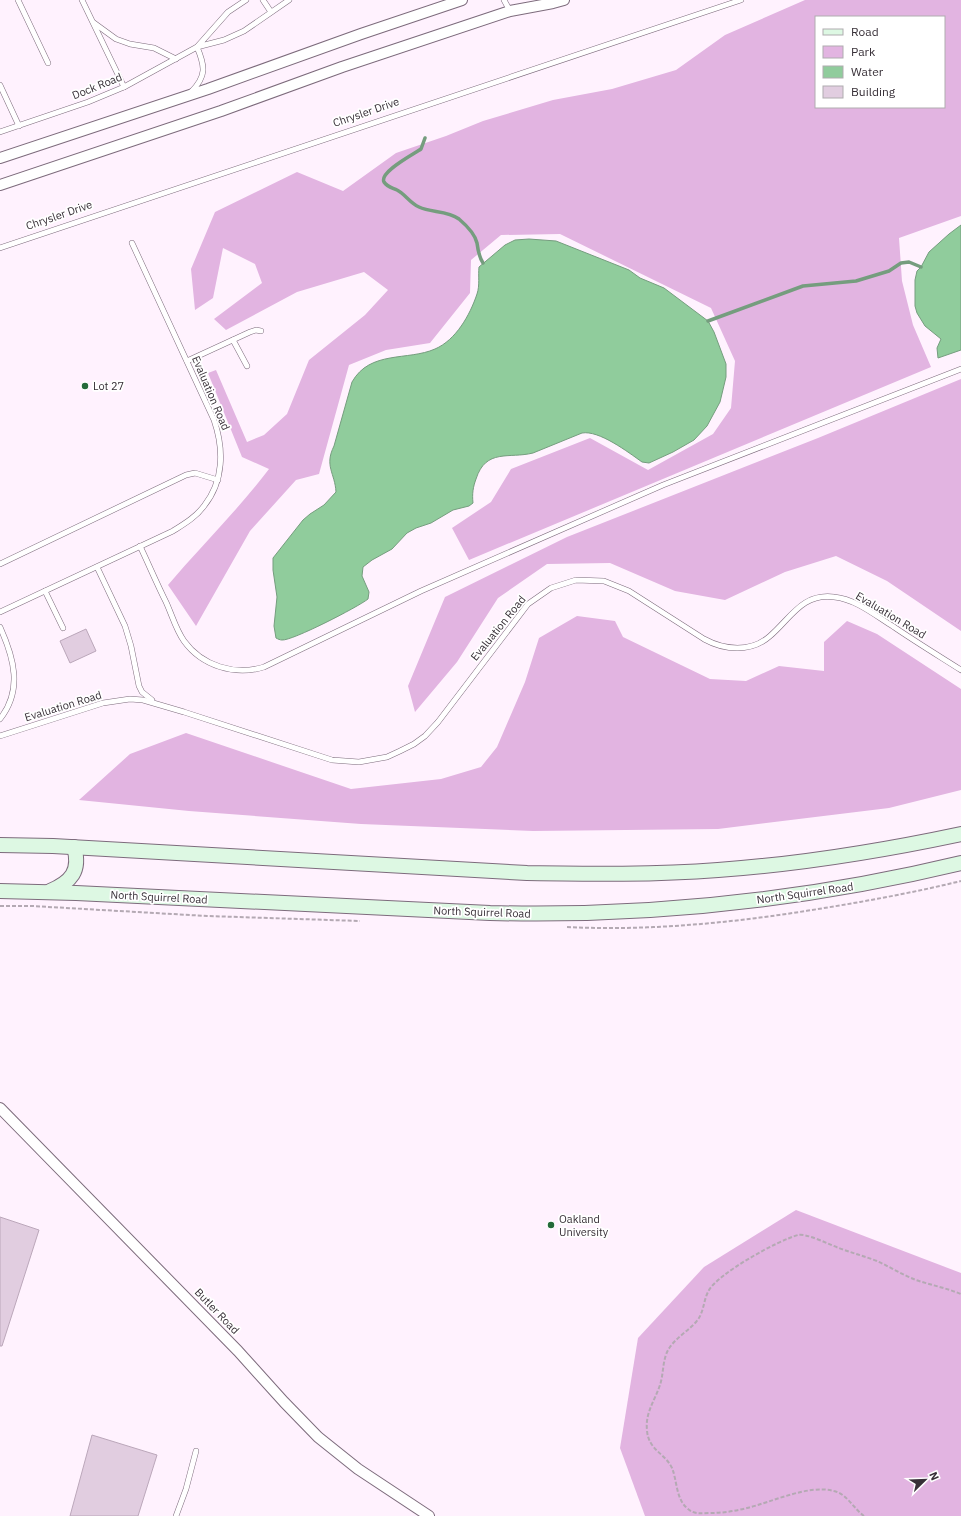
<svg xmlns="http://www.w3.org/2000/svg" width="961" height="1516" viewBox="0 0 961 1516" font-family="'IBM Plex Sans',sans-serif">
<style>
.green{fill:#e2b4e1;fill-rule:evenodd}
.water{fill:#90cc9c;stroke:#759d7e}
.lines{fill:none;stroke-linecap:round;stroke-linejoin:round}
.stream{stroke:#759d7e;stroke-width:3.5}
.building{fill:#e1cde0;stroke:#bba7ba}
.lane-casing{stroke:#7d6b7c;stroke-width:6}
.street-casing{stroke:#7d6b7c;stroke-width:12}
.secondary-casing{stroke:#7d6b7c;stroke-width:16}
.path{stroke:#b4a9b3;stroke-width:2;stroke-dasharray:4 2;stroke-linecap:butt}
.lane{stroke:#fff;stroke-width:5}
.street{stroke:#fff;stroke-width:10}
.secondary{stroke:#ddf8e3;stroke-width:14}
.poi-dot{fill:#236b39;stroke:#fff;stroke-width:1.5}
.labels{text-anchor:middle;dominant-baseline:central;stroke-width:3.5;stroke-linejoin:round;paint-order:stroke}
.street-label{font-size:11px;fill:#372f37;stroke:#fff}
.poi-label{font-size:11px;fill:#372f37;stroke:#fff;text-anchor:start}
</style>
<rect width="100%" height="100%" fill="#fff2fe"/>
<g class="green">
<path d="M805,0H961V216L899,238L902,281L913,325L931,367L469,560L452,528L491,502L511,469L590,438L648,470L713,434L731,408L735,361L711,308L560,234L501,235L471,260L470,293L430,343L386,350L349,365L319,474L296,480L250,531L196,626L168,585C201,546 238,510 269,469L242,457L208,373L216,370L247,442L264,435L287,414L309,360L365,315L388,290L364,272L297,292L226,330L214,319L262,283L255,264L223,248L213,298L195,310L191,269L215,212L297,172L343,191L396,153L446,136L483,121L553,100L612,89L676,70L725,35ZM816,17H944V107H816Z"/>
<polygon points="961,379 961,631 887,581 836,556 785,572 725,600 675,591 610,563 547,564 498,598 457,662 415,712 408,686 445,597 567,537 818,438"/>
<polygon points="577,616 615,621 623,637 710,679 746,681 779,666 824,671 824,642 847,621 877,634 961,689 961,790 889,808 718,829 533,831 361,824 189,811 79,800 130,754 186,733 351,789 441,779 481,767 497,747 525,682 539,638"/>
<polygon points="796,1210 961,1273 961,1516 645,1516 620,1448 638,1338 704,1267"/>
</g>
<g class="water">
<polygon points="961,225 961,350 938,358 937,348 941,339 925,326 917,313 915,306 915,280 917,271 921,267 929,252 949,234"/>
<path d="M529,239L556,241L629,270L640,278L664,288L708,321L714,332L726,364V377L720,402L707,426L694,440L673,452L649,463L642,462C628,452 599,430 582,433L533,453C509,459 486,448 476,479C473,487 472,494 473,503L469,506L453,510L431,523L416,528L407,533L392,549L372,560L363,567L362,576L369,592L368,599C358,607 292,641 282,640C280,640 278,639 276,638L274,626L277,597L273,570V558L303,520L310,514L324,505L336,492C335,473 324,466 334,446L352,382C370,350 408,361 435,349C456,340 470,315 477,294C480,285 478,276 479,267L505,245L515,240Z"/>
</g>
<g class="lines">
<g class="stream">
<path d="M425,138L421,149C414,154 379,172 384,182C387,187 393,188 397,190C405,194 410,203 419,207C431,213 447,210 459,219C466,225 475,234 477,243C478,251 479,257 483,263"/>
<polyline points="708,321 803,286 856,281 889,271 901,263 909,262 921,267"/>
</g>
</g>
<g class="building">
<polygon points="86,629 96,651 70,663 60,641"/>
<polygon points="0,1217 39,1230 2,1346 0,1346"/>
<polygon points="92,1435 157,1455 138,1516 70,1516"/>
</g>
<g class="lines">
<defs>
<g id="lane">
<polyline points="18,0 48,63"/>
<polyline points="82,0 124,87"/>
<polyline points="246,0 228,12 197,47 224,40 244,31 289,0"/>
<polyline points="263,0 271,12"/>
<polyline points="504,0 510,11"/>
<polyline points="94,23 116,39 130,44 154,48 176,59"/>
<polyline points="0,85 19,126"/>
<path d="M0,132L88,102L124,87L197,47C205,66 207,76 191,92"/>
<polyline points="0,248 741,0"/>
<polyline points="233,340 247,366"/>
<polyline points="187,361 250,332 256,330 261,331"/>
<path d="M140,546C149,565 157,584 166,602C172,615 176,630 184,641C202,666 235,676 264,667L421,591L663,485L961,369"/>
<polyline points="0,564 186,475 195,473 218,480"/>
<polyline points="97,567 125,626 131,646 139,686 142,692 152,700"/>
<polyline points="45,591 63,628"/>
<path d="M0,612L173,531C184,524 196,517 204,506C224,481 224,449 214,420L132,243"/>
<path d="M0,627C14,658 23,690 0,719"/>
<path d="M0,736L103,703L130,699L143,700L184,712L332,760L359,762L387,757L400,751L414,744L425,736L438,722L528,604L551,588L576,580L604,581L629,591L704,639C724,650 751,653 770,636C791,618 802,593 834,597C856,599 876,616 894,627C916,642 939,656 961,670"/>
<polyline points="176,1516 186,1489 196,1451"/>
</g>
<g id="street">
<polyline points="0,158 208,89 361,34 462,0"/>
<polyline points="0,185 221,111 342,67 510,11 553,3 564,0"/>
<polyline points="0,1108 238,1351 284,1402 318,1437 358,1469 429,1516"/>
</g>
<g id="secondary">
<path d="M0,845L53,846L527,873C591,874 655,875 718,870C800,864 881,851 961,834"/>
<path d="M0,891L76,893L490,913C649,917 807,900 961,863"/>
<path d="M50,891C71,882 81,871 74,847"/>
</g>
</defs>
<use href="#lane" class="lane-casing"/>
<use href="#street" class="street-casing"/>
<use href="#secondary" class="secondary-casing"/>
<g class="path">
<polyline points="0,906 32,906 207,916 360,921"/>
<path d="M567,927C649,931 731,923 812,910C862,902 912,893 961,881"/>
<path d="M864,1516C854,1509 847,1494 834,1491C809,1484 772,1502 747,1508C735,1511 723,1513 711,1513C702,1513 694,1515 687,1508C676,1499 677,1480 672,1468C665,1453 648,1450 647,1430C645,1413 655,1400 660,1385C664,1373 662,1358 670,1347C677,1337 688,1331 696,1322C704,1313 703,1302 708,1292C716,1274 779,1240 798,1235C807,1233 830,1245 839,1248C852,1253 864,1256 877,1261C890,1267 903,1275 916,1280C931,1285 946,1288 961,1294"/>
</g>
<use href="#lane" class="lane"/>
<use href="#street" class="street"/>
<use href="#secondary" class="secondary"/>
</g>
<g class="poi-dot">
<circle cx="85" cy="386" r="4"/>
<circle cx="551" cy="1225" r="4"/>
</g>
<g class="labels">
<g class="street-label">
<text transform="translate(97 86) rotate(-22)">Dock Road</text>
<text transform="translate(366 112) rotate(-19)">Chrysler Drive</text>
<text transform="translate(59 215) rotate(-19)">Chrysler Drive</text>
<text transform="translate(211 393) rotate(67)">Evaluation Road</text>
<text transform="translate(891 615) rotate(31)">Evaluation Road</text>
<text transform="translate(498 628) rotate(-51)">Evaluation Road</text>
<text transform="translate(63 706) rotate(-17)">Evaluation Road</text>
<text transform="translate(805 893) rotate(-8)">North Squirrel Road</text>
<text transform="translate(159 897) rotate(3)">North Squirrel Road</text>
<text transform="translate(482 912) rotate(2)">North Squirrel Road</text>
<text transform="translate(217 1311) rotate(46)">Butler Road</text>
</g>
<g class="poi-label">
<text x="93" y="386">Lot 27</text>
<text x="559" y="1219">Oakland<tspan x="559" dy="13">University</tspan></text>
</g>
</g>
<rect x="815" y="16" width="130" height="92" fill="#ffffff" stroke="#afacaf"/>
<rect x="823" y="29" width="20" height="6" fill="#ddf8e3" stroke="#afacaf"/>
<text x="851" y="36" font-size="12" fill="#372f37">Road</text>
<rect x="823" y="46" width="20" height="12" fill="#e2b4e1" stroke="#afacaf"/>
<text x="851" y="56" font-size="12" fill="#372f37">Park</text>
<rect x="823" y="66" width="20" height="12" fill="#90cc9c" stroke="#afacaf"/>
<text x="851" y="76" font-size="12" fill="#372f37">Water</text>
<rect x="823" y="86" width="20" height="12" fill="#e1cde0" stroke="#afacaf"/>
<text x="851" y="96" font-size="12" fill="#372f37">Building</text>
<g transform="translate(925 1480) rotate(67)" stroke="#ffffff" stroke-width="3" paint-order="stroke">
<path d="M0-3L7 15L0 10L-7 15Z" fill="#372f37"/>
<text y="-6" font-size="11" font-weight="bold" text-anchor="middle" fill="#372f37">N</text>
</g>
</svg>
